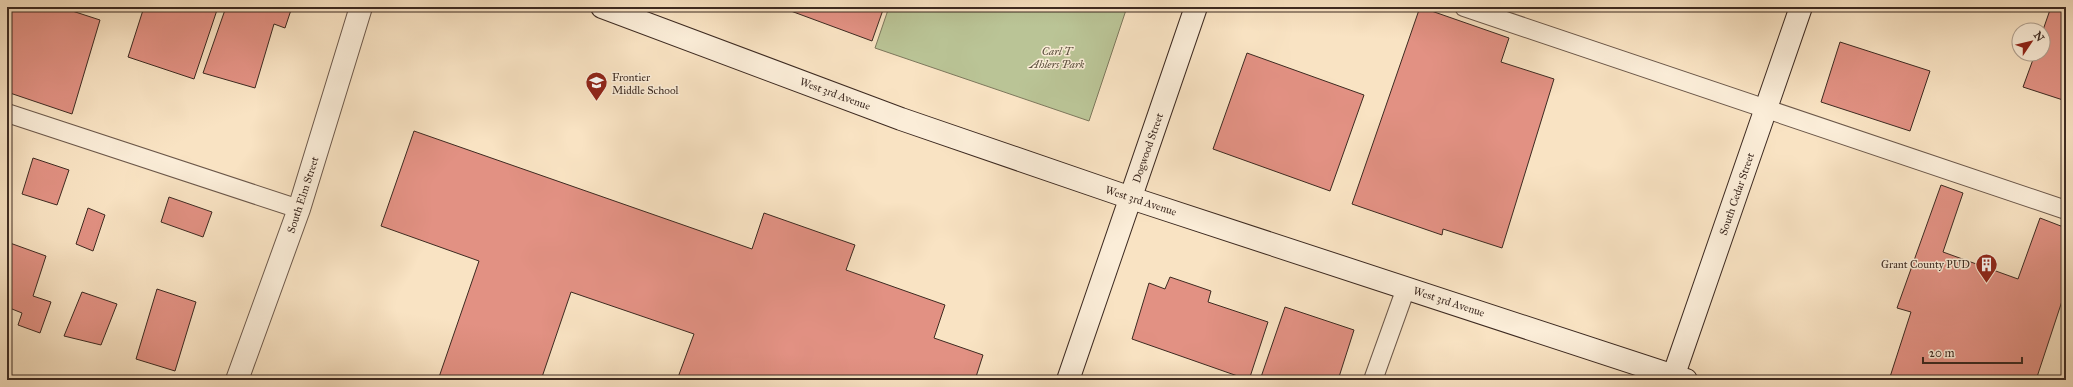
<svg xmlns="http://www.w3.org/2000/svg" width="2073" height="387" viewBox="0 0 2073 387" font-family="'IM FELL Great Primer',serif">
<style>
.green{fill:#bac496;stroke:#7c775c}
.building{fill:#e29183;stroke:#3d2a21}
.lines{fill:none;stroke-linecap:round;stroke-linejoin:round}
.lane-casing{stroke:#6c584a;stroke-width:20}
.street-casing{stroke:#6c584a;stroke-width:24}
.secondary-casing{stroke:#3d2a21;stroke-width:24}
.lane{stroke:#fbedd8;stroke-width:18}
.street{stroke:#fbedd8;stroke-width:22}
.secondary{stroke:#fbedd8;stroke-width:22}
.labels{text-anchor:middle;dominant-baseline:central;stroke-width:3;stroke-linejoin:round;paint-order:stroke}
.park-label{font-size:11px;font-style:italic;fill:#5c503e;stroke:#fbedd8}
.poi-label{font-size:11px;fill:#3d2a21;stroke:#fbedd8;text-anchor:start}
.street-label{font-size:11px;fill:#3d2a21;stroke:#fbedd8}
</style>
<rect width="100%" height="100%" fill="#f9e3c3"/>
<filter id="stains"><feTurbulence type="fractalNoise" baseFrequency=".005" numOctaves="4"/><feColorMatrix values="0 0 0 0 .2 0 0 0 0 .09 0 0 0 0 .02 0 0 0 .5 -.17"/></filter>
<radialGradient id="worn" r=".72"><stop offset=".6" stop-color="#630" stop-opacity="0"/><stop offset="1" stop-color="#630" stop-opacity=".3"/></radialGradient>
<polygon class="green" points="889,7 1127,7 1089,121 875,48"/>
<g class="building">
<polygon points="7,7 60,7 100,20 72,114 7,92"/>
<polygon points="144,7 218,7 194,79 128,57"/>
<polygon points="226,7 292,7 285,28 274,24 255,88 203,73"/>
<polygon points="780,7 884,7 872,41"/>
<polygon points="1420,7 1509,38 1501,62 1554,79 1502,248 1443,229 1442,235 1352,204"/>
<polygon points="2051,7 2066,7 2066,101 2023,87 2035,54 2043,54 2043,30"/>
<polygon points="1840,42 1930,71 1910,131 1821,102"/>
<polygon points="1247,53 1364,95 1330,191 1213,149"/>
<polygon points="414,131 752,249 764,213 855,245 846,270 945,305 934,338 983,355 975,380 677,380 694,334 571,292 541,380 438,380 479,261 381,226"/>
<polygon points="33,158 69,170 57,205 22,194"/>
<polygon points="1941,185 1963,193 1943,252 2018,279 2040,218 2066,228 2066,289 2036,380 1889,380 1911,312 1897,308"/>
<polygon points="169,197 212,212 203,237 161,222"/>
<polygon points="88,208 105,215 93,251 76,244"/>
<polygon points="10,243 46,256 33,296 51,302 40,333 18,325 22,313 7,307 7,253"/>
<polygon points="1170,277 1211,291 1208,302 1268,322 1249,380 1132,339 1149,283 1165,289"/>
<polygon points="157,289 196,302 175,371 136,359"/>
<polygon points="82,292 117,304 101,345 64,336"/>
<polygon points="1285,307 1354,330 1338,380 1260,380"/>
</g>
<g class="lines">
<defs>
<g id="lane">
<polyline points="1464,7 2066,210"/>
<polyline points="7,113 299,209"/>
<polyline points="1373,380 1406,288"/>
</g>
<polyline id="street" points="237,380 299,209 361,7"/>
<g id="secondary">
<polyline points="602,7 901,119 1131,198 1686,380"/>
<polyline points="1068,380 1196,7"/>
<polyline points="1672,380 1801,7"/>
</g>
</defs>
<use href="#lane" class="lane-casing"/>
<use href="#street" class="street-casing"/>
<use href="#secondary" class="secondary-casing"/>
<use href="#lane" class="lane"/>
<use href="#street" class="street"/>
<use href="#secondary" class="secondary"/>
</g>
<defs>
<symbol id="school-pin" viewBox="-11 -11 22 30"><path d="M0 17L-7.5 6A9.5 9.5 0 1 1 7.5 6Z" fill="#8f2418" stroke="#fbedd8"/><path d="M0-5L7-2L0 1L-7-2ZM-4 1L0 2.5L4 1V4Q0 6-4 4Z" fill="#fff"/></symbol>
<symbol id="building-pin" viewBox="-11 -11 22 30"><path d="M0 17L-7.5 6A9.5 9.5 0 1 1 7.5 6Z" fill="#8f2418" stroke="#fbedd8"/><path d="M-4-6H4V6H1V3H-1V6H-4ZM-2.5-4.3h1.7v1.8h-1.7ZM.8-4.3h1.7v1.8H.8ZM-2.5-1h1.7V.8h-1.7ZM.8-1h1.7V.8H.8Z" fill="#fff"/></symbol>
</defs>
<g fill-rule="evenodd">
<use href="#school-pin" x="584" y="70" width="25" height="34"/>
<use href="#building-pin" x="1974" y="252" width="25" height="34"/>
</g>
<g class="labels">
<g class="park-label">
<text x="1057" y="51">Carl T<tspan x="1057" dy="13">Ahlers Park</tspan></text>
</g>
<g class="poi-label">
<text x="612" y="77">Frontier<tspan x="612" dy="13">Middle School</tspan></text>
<text x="1970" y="264" text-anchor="end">Grant County PUD</text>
</g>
<g class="street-label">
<text transform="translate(835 94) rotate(20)">West 3rd Avenue</text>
<text transform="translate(1148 148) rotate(-71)">Dogwood Street</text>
<text transform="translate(1737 194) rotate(-71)">South Cedar Street</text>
<text transform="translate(303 195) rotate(-72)">South Elm Street</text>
<text transform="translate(1141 201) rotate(18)">West 3rd Avenue</text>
<text transform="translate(1449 302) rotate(18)">West 3rd Avenue</text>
</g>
</g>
<rect width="2073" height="387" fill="none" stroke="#f9e3c3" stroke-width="24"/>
<rect x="8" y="8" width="2057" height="371" fill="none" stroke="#3d2a21" stroke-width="2"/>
<rect x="12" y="12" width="2049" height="363" fill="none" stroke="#3d2a21"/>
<g transform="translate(2031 42) rotate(55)"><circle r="19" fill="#fbedd8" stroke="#af9f8f"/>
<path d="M0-3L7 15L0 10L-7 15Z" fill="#8f2418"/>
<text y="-6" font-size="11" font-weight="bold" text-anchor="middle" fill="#3d2a21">N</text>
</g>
<path d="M1923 357v6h99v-6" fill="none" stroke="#3d2a21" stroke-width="2"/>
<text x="1929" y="357" font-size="12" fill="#3d2a21" stroke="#fbedd8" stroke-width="3" paint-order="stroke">20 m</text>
<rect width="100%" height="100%" filter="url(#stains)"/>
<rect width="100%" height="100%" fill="url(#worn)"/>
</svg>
